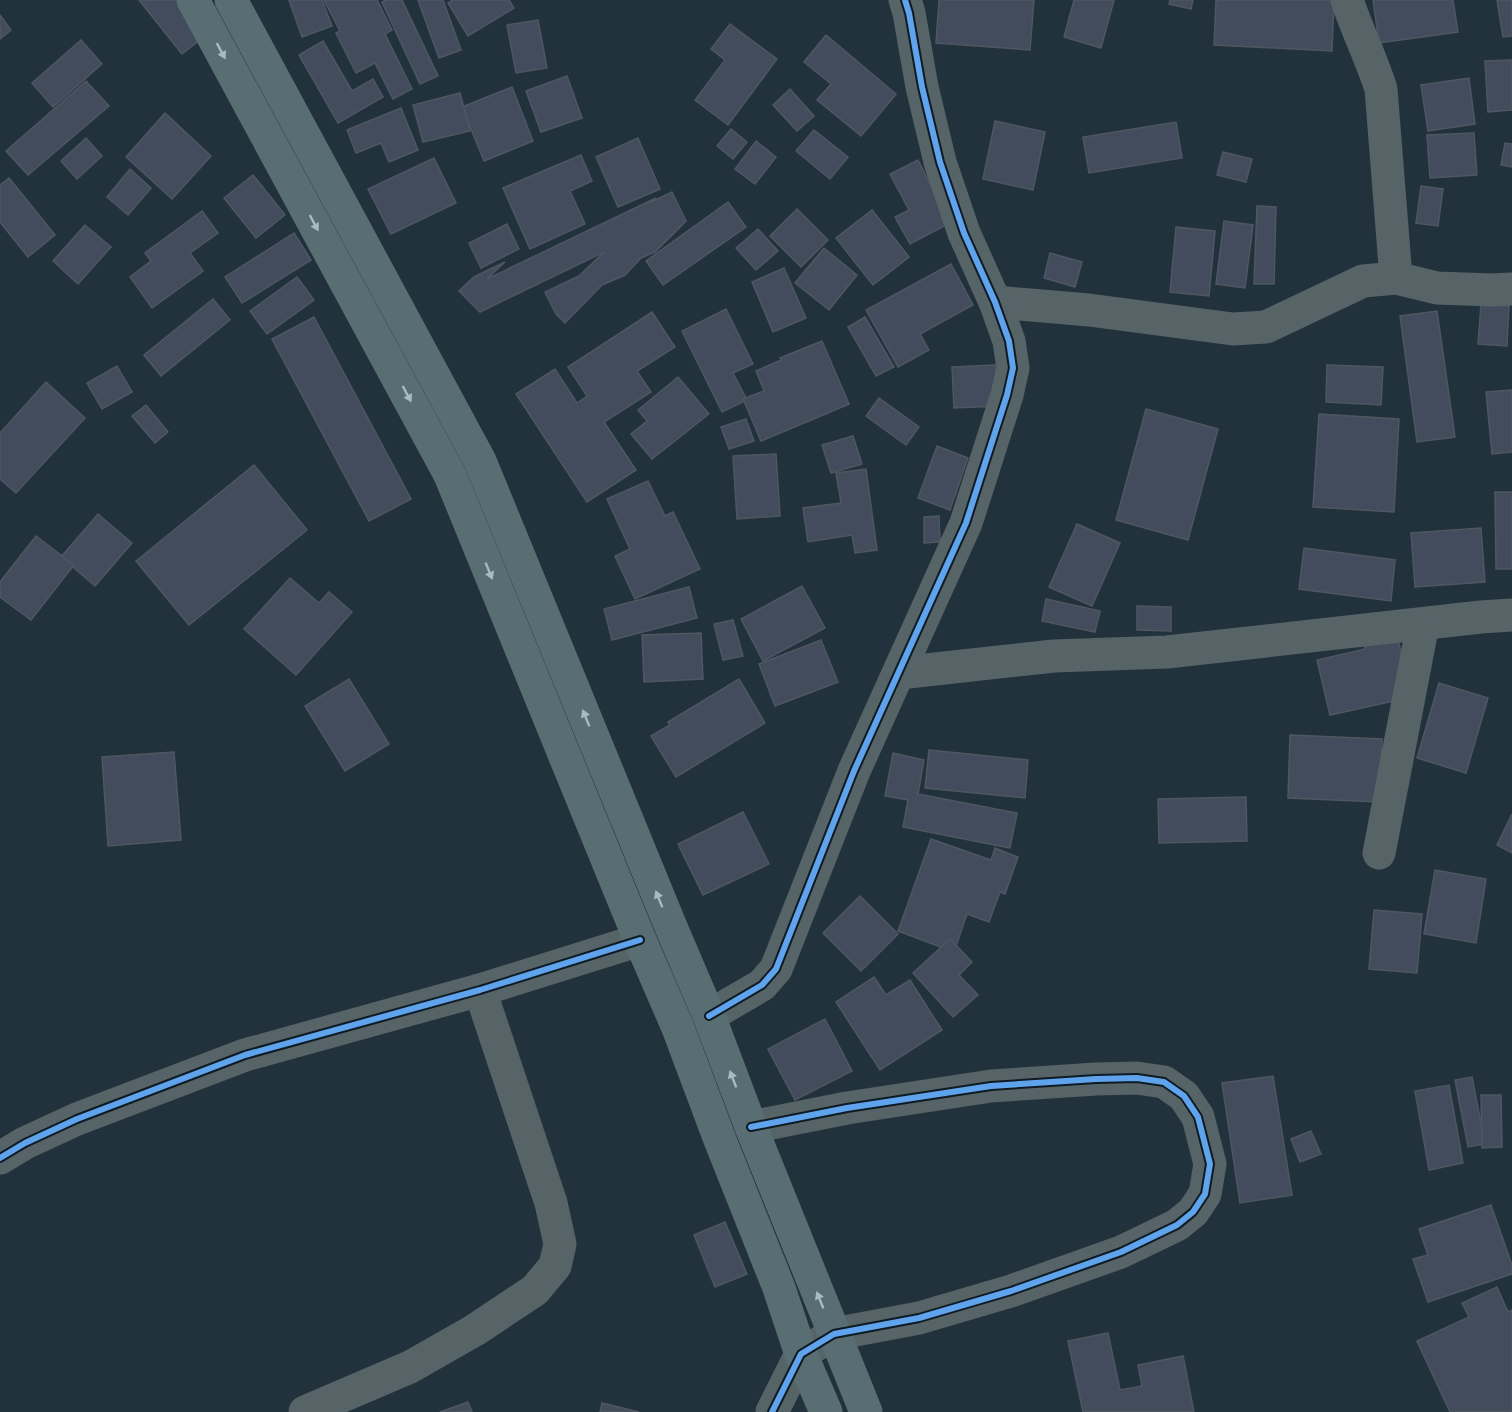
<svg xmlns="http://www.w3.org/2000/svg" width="1512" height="1412" viewBox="0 0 1512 1412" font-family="'PT Serif',serif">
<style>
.building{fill:#424c5c;stroke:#4e5761;stroke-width:1.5}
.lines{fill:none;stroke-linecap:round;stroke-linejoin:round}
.minor{stroke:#566468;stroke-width:33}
.major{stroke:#596e73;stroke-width:33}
.cycleway-casing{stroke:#0f1b23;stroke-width:10}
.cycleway{stroke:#60a3ed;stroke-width:6}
.oneway{fill:#a8bac4}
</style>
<rect width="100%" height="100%" fill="#22323c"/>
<g class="building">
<polygon points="139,0 187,0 211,31 182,54"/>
<polygon points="289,0 322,0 332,26 302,37"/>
<polygon points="324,0 377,0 392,30 385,34 412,89 393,99 375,63 356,73 336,33 340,31"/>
<polygon points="386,0 402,0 438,76 420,84 382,2"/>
<polygon points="418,0 443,0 461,50 439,58"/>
<polygon points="453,0 509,0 514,8 468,36 448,3"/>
<polygon points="939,0 1034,0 1030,50 936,43"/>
<polygon points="1074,0 1114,0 1101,48 1064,37"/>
<polygon points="1170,0 1193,0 1191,9 1169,4"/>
<polygon points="1216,0 1334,0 1332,51 1214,45"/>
<polygon points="1373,0 1453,0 1458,32 1379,43"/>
<polygon points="1497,0 1512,0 1512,36 1503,37"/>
<polygon points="0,15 11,30 0,39"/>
<polygon points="538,20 547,68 516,73 507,25"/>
<polygon points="730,24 777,59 728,125 695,100 725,60 711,49"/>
<polygon points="826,35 896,94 861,136 817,100 831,84 804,62"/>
<polygon points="81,40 102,64 53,107 32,83"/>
<polygon points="323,41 352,91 373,79 383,97 338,123 299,55"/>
<polygon points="1512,60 1512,110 1488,112 1485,61"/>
<polygon points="567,76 582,118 541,132 526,91"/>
<polygon points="1469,78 1475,124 1428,131 1421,85"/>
<polygon points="86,81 109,106 28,175 6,151"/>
<polygon points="512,87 533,141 484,161 462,107"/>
<polygon points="790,89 814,116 797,131 773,105"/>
<polygon points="460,93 470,131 423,142 413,105"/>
<polygon points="401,108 418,150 389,162 381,143 356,153 347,130"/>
<polygon points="165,113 211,156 172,199 126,157"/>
<polygon points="995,121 1045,132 1033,190 983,179"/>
<polygon points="1176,122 1182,158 1089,173 1083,137"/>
<polygon points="731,129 747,142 733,159 717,146"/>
<polygon points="814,130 848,157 830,179 796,151"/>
<polygon points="1474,133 1477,175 1430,178 1427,135"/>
<polygon points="86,138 102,156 77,179 61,161"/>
<polygon points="638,138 660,189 618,207 596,157"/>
<polygon points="756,141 776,157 755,184 735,169"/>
<polygon points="1505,143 1512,144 1512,167 1501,165"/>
<polygon points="1223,152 1252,159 1246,182 1217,175"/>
<polygon points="581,155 592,181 570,191 585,224 530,249 503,188"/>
<polygon points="434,158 456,203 391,234 368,189"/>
<polygon points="918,160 950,223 910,244 895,217 909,210 890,174"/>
<polygon points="130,169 151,188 128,215 107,197"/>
<polygon points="253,175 285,215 256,238 224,198"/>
<polygon points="9,178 55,235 28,257 0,222 0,185"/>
<polygon points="1421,186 1443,189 1438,226 1416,223"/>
<polygon points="672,192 686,221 655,252 641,258 625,275 602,285 565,323 556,314 545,292 579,276 604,252 480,312 459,291 474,277 505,262 487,279 656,198 651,202"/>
<polygon points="728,202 746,227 663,285 646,261"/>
<polygon points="1257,206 1276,207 1274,284 1254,284"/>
<polygon points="797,209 828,240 801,267 770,236"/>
<polygon points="872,210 909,257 873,285 836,238"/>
<polygon points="202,211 218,233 190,253 203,271 152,308 130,277 151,261 145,253"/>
<polygon points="1224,221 1253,225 1245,288 1216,284"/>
<polygon points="507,224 519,249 481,268 469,243"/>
<polygon points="85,225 111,247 78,284 53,261"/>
<polygon points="1176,227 1215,231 1209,296 1170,292"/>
<polygon points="758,229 778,251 756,270 736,248"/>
<polygon points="294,233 311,260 242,303 225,277"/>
<polygon points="824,248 857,275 829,310 795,283"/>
<polygon points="1050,253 1082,262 1075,287 1044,278"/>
<polygon points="951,264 973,305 920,334 929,350 898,367 866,310"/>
<polygon points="784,268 806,318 773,332 752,282"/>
<polygon points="297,277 314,300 267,334 250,311"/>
<polygon points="213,299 230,320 161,376 144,355"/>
<polygon points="1481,304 1509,306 1507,346 1478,344"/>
<polygon points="726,309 753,364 733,373 747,400 722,412 682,331"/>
<polygon points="1437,311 1455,437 1417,442 1400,316"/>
<polygon points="652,312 675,347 637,371 651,392 604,422 636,470 587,502 516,394 555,369 577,403 587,396 568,367"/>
<polygon points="314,317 411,499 369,521 272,339"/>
<polygon points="865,317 894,367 876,376 848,327"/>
<polygon points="822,341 849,404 761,441 743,399 764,391 756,371 781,360 780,358"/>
<polygon points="995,365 998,406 954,408 952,367"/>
<polygon points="1327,365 1383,367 1381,405 1326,402"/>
<polygon points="117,366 132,392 102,409 87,383"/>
<polygon points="678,377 709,414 652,459 631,434 647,421 638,410"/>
<polygon points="46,382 85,418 16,493 0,479 0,433"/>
<polygon points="1512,390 1512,452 1492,454 1486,392"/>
<polygon points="879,398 919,427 906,445 866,416"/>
<polygon points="146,405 168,432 155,443 132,416"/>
<polygon points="1146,409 1218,429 1188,540 1116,520"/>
<polygon points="1319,414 1399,419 1394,512 1313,507"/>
<polygon points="746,419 754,441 729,449 721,427"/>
<polygon points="853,436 862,464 831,473 822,445"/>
<polygon points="937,446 968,458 950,510 918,498"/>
<polygon points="776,454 780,516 737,519 733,456"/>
<polygon points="254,465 307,530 189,625 136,561"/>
<polygon points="866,469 877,550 855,553 852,535 808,542 803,508 841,503 836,473"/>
<polygon points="648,481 665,516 673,512 700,569 635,599 615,556 630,549 607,499"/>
<polygon points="1495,492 1512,492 1512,569 1496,569"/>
<polygon points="98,514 132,543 95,586 61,557"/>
<polygon points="939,516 940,542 924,543 924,517"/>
<polygon points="1077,524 1120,543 1092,606 1049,587"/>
<polygon points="1481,528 1485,582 1415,587 1411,533"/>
<polygon points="36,536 74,565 31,620 0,597 0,582"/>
<polygon points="1304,548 1395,560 1391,601 1299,589"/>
<polygon points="290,578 319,603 329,592 352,612 296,675 244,629"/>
<polygon points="802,586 825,628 763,661 741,619"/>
<polygon points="689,587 697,618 612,640 604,609"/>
<polygon points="1046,599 1100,611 1095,632 1042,621"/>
<polygon points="1137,606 1171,607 1171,631 1137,630"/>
<polygon points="733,620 743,656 723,660 714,624"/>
<polygon points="1396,631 1412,697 1330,715 1317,660 1365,649 1363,639"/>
<polygon points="701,633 703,679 644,682 642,635"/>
<polygon points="821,640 838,682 775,706 759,664"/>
<polygon points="349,679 389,744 345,771 305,706"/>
<polygon points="739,679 765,723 676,777 651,736 670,725 668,722"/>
<polygon points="1439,683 1488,698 1466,773 1417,758"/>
<polygon points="1290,735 1382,739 1379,802 1288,798"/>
<polygon points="929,750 1028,760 1025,798 925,788"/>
<polygon points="174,752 181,840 108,846 102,757"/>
<polygon points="893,753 924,760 918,794 1017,813 1010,848 903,827 908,800 885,796"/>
<polygon points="1246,797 1247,841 1159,843 1158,799"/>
<polygon points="743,812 769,864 703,895 678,844"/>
<polygon points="1512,814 1512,853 1497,845"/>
<polygon points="931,839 991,860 995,848 1018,857 1005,894 1000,892 989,922 967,914 954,952 898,931"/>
<polygon points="1435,870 1486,879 1476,943 1424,934"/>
<polygon points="860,896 898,934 861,971 823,933"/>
<polygon points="1374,910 1422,914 1417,973 1369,969"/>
<polygon points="950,939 972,962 959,975 978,995 953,1017 913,973"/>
<polygon points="874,977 886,995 910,980 942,1030 880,1070 836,1002"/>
<polygon points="825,1019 852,1071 795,1100 768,1049"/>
<polygon points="1273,1076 1292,1195 1240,1203 1222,1083"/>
<polygon points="1472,1077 1485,1144 1468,1147 1455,1080"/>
<polygon points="1449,1085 1463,1163 1429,1170 1415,1091"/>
<polygon points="1481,1095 1501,1095 1502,1147 1482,1148"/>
<polygon points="1311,1131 1321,1154 1300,1162 1291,1139"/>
<polygon points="1491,1205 1512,1265 1512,1274 1428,1302 1413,1259 1428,1255 1419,1229"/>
<polygon points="725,1222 747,1274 715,1287 694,1235"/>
<polygon points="1497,1287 1508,1312 1512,1310 1512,1412 1450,1412 1417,1341 1469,1317 1462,1303"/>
<polygon points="1108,1333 1120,1390 1142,1386 1138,1365 1183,1356 1194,1412 1083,1412 1068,1341"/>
<polygon points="468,1402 472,1412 440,1412"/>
<polygon points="602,1403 639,1412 600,1412"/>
</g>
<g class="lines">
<g class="minor">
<path d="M1347,0C1357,30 1371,58 1381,89L1396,278"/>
<polyline points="995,302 1089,310 1233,329 1266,327 1363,281 1396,278 1437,288 1491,290 1512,289"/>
<polyline points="899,673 1054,656 1167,652 1481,617 1512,615"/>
<polyline points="1379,853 1423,624"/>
<polyline points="709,1016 762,985 776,969 854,771 966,523 1007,395 1013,368 1009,341 995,302 964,233 940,162 922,87 909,13 905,0"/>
<polyline points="751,1127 847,1108 991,1086 1096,1079 1137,1078 1164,1082 1184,1096 1198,1117 1210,1164 1205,1194 1193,1212 1177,1225 1121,1252 1011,1291 919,1318 834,1334 801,1354 772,1412"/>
<polyline points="0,1158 25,1143 77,1119 245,1055 480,990 640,940"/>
<polyline points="305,1412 410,1367 475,1330 535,1290 555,1266 560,1244 551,1203 480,990"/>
</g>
<g class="major">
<polyline points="193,0 450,475 640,940 678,1028 720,1140 779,1288 801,1354 826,1412"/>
<polyline points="231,0 480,461 671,927 709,1016 751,1127 866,1412"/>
</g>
<defs>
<g id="cycleway">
<polyline points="709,1016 762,985 776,969 854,771 966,523 1007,395 1013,368 1009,341 995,302 964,233 940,162 922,87 909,13 905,0"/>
<polyline points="751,1127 847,1108 991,1086 1096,1079 1137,1078 1164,1082 1184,1096 1198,1117 1210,1164 1205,1194 1193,1212 1177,1225 1121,1252 1011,1291 919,1318 834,1334 801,1354 772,1412"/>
<polyline points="0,1158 25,1143 77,1119 245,1055 480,990 640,940"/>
</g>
</defs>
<use href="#cycleway" class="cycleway-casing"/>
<use href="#cycleway" class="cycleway"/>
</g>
<defs><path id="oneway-solid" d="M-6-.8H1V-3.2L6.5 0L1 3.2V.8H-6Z" transform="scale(1.5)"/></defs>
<g class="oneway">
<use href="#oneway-solid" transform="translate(221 51) rotate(62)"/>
<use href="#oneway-solid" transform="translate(314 223) rotate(62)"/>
<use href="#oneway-solid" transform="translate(407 394) rotate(62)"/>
<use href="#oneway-solid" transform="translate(489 571) rotate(68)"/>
<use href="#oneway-solid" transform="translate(586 718) rotate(-112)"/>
<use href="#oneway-solid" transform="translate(659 899) rotate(-112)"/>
<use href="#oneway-solid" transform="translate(733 1079) rotate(-111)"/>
<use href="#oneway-solid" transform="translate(820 1300) rotate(-112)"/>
</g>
</svg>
